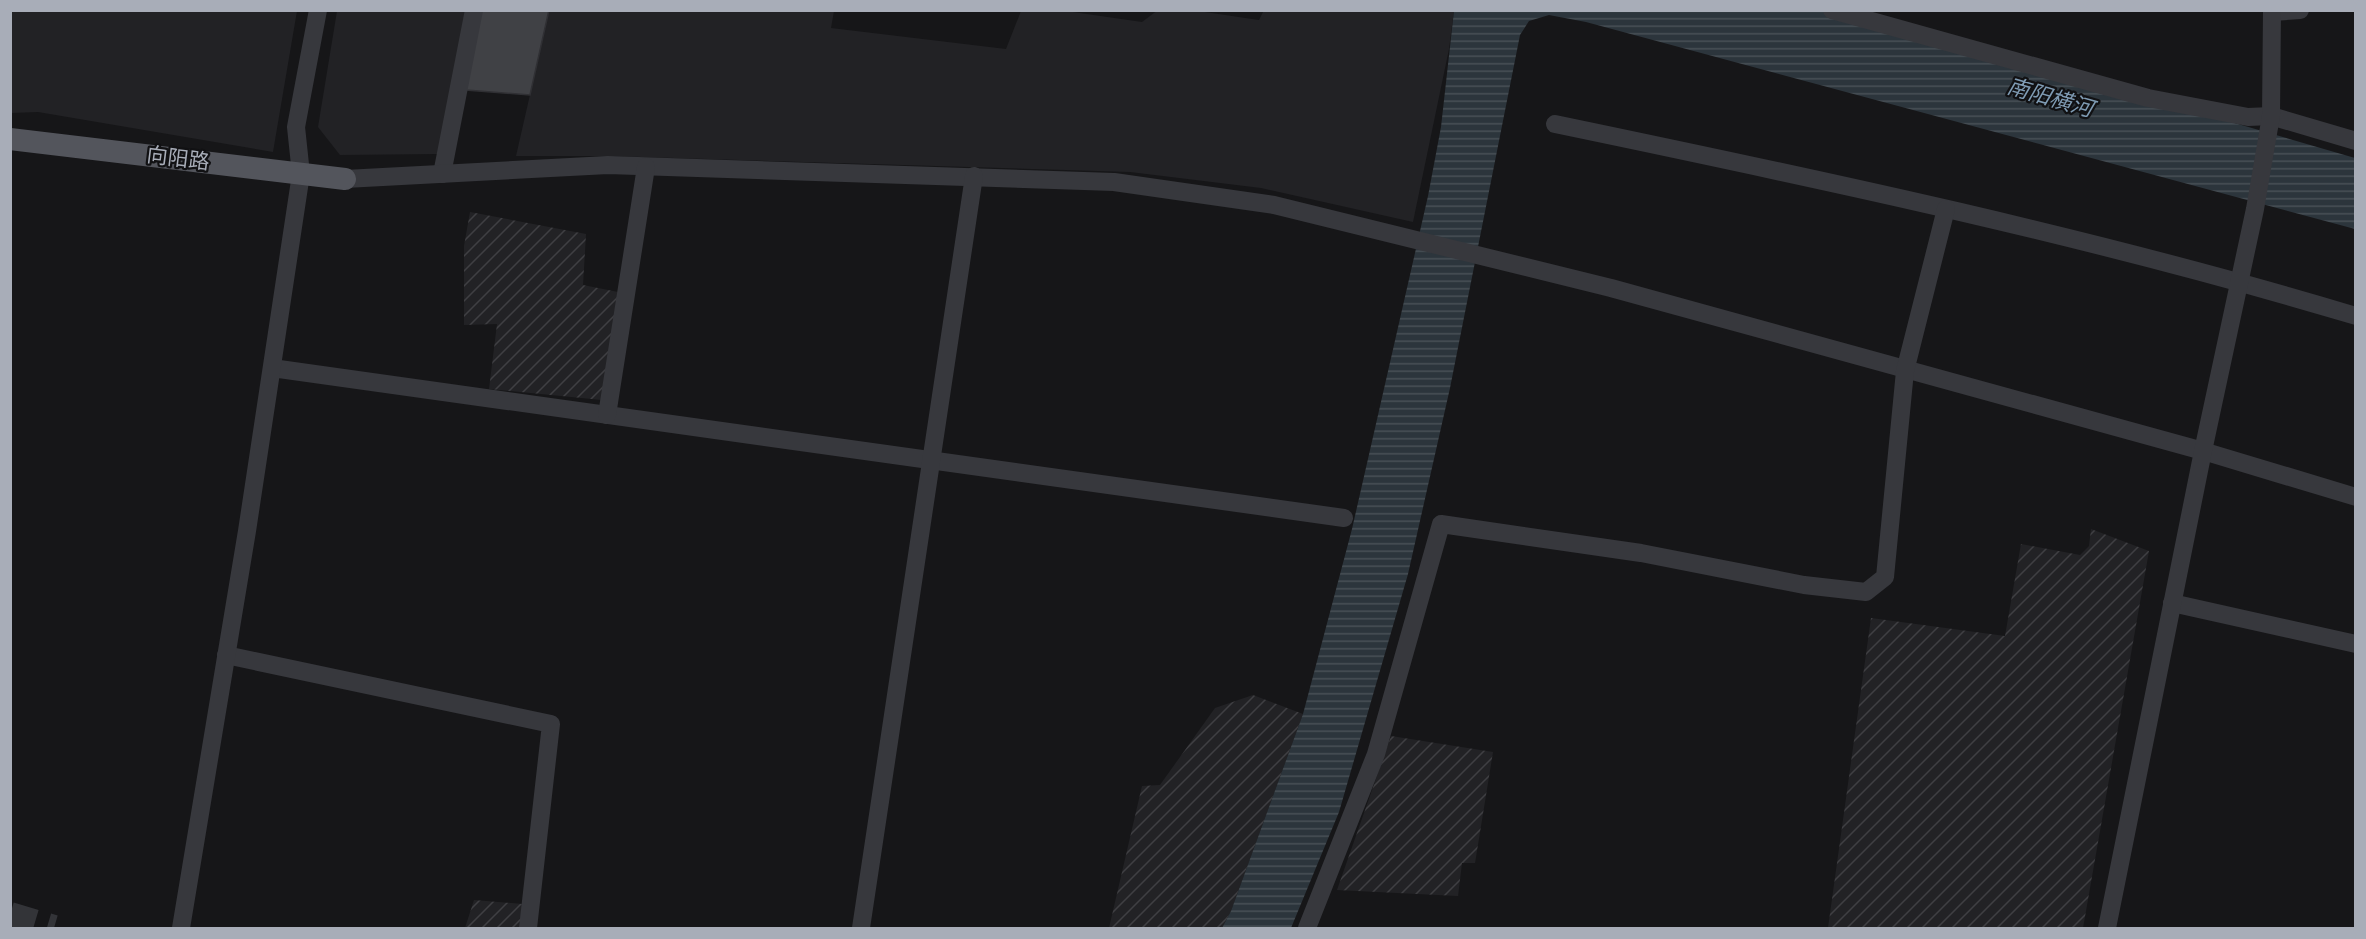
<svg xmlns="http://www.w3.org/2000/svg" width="2366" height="939" viewBox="0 0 2366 939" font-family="'Varela Round','Noto Sans SC',sans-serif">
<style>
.built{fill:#222225}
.industrial{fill:url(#industrial-furrows)}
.water{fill:url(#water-rules)}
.building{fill:#404145;stroke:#303034;stroke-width:1.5}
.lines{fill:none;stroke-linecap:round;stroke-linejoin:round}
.highway-tunnel{stroke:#333438;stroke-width:26;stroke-dasharray:26 13;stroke-linecap:butt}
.minor{stroke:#37383d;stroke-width:18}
.major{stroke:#53555c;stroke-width:22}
.labels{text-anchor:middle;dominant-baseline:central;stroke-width:4.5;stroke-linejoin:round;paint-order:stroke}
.street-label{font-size:21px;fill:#a8adb8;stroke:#111113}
.water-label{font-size:22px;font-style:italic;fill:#7f9bb3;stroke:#111113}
</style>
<defs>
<pattern id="industrial-furrows" width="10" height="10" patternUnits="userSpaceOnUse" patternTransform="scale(1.5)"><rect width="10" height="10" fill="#222225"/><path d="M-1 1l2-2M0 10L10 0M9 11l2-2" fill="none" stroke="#3f3f43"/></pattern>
<pattern id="water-rules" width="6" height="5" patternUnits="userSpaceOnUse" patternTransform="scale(1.5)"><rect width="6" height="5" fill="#2c353c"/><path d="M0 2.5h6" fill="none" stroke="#485056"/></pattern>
</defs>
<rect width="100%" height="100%" fill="#161618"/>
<g class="built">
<polygon points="1158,10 1198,11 1259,20 1264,10 1454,11 1449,49 1413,222 1261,188 1130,172 608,156 516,156 549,11 834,11 831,28 1006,49 1021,11 1066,11 1142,22"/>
<polygon points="10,11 297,11 273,152 38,112 11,113"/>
<polygon points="337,11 467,11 438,154 340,155 318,127"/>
</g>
<g class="industrial">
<polygon points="470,212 586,234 583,285 618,292 602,400 489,389 497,324 464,325 464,246"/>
<polygon points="2091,529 2149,551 2083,928 1828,928 1871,618 2005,636 2021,544 2080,555 2089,546"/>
<polygon points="1253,695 1303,714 1231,911 1222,928 1109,928 1142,786 1160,785 1215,708"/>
<polygon points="1391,736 1493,752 1475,863 1462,863 1458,896 1337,890"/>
<polygon points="474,900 523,904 519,928 465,928"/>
</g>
<polygon class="water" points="1454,11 1848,11 2355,158 2355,229 1586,22 1549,15 1529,21 1520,35 1450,388 1408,574 1339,812 1291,928 1222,928 1231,911 1303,714 1352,529 1428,196 1441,127"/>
<polygon class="building" points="480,10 549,10 530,95 466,90"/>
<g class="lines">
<polyline class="highway-tunnel" points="10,915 54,928"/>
<g class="minor">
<polyline points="1832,10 2148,98 2248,117 2271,116 2356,141"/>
<polyline points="2273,12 2300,10"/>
<path d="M1555,124C1824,180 2093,237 2356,316"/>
<polyline points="442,174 474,10"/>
<polyline points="345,179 608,165 1114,182 1274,205 1611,288 2203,451 2356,497"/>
<polyline points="272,368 1344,518"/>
<polyline points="607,415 646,167"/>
<polyline points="2172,603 2356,644"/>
<polyline points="226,655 551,724 528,928"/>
<polyline points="181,928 247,531 301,174 296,127 318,10"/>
<polyline points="861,928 974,176"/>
<polyline points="1307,928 1376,754 1441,524 1641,553 1804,585 1866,592 1885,577 1905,371 1946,209"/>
<polyline points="2107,928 2203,451 2255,209 2271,116 2272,10"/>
</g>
<polyline class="major" points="10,139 345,179"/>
</g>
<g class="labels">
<g class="street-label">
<text transform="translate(178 159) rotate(7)">向阳路</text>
</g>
<g class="water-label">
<text transform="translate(2050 98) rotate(16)">南阳横河</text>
</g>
</g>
<rect width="2366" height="939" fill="none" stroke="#a8adb8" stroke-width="24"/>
</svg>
